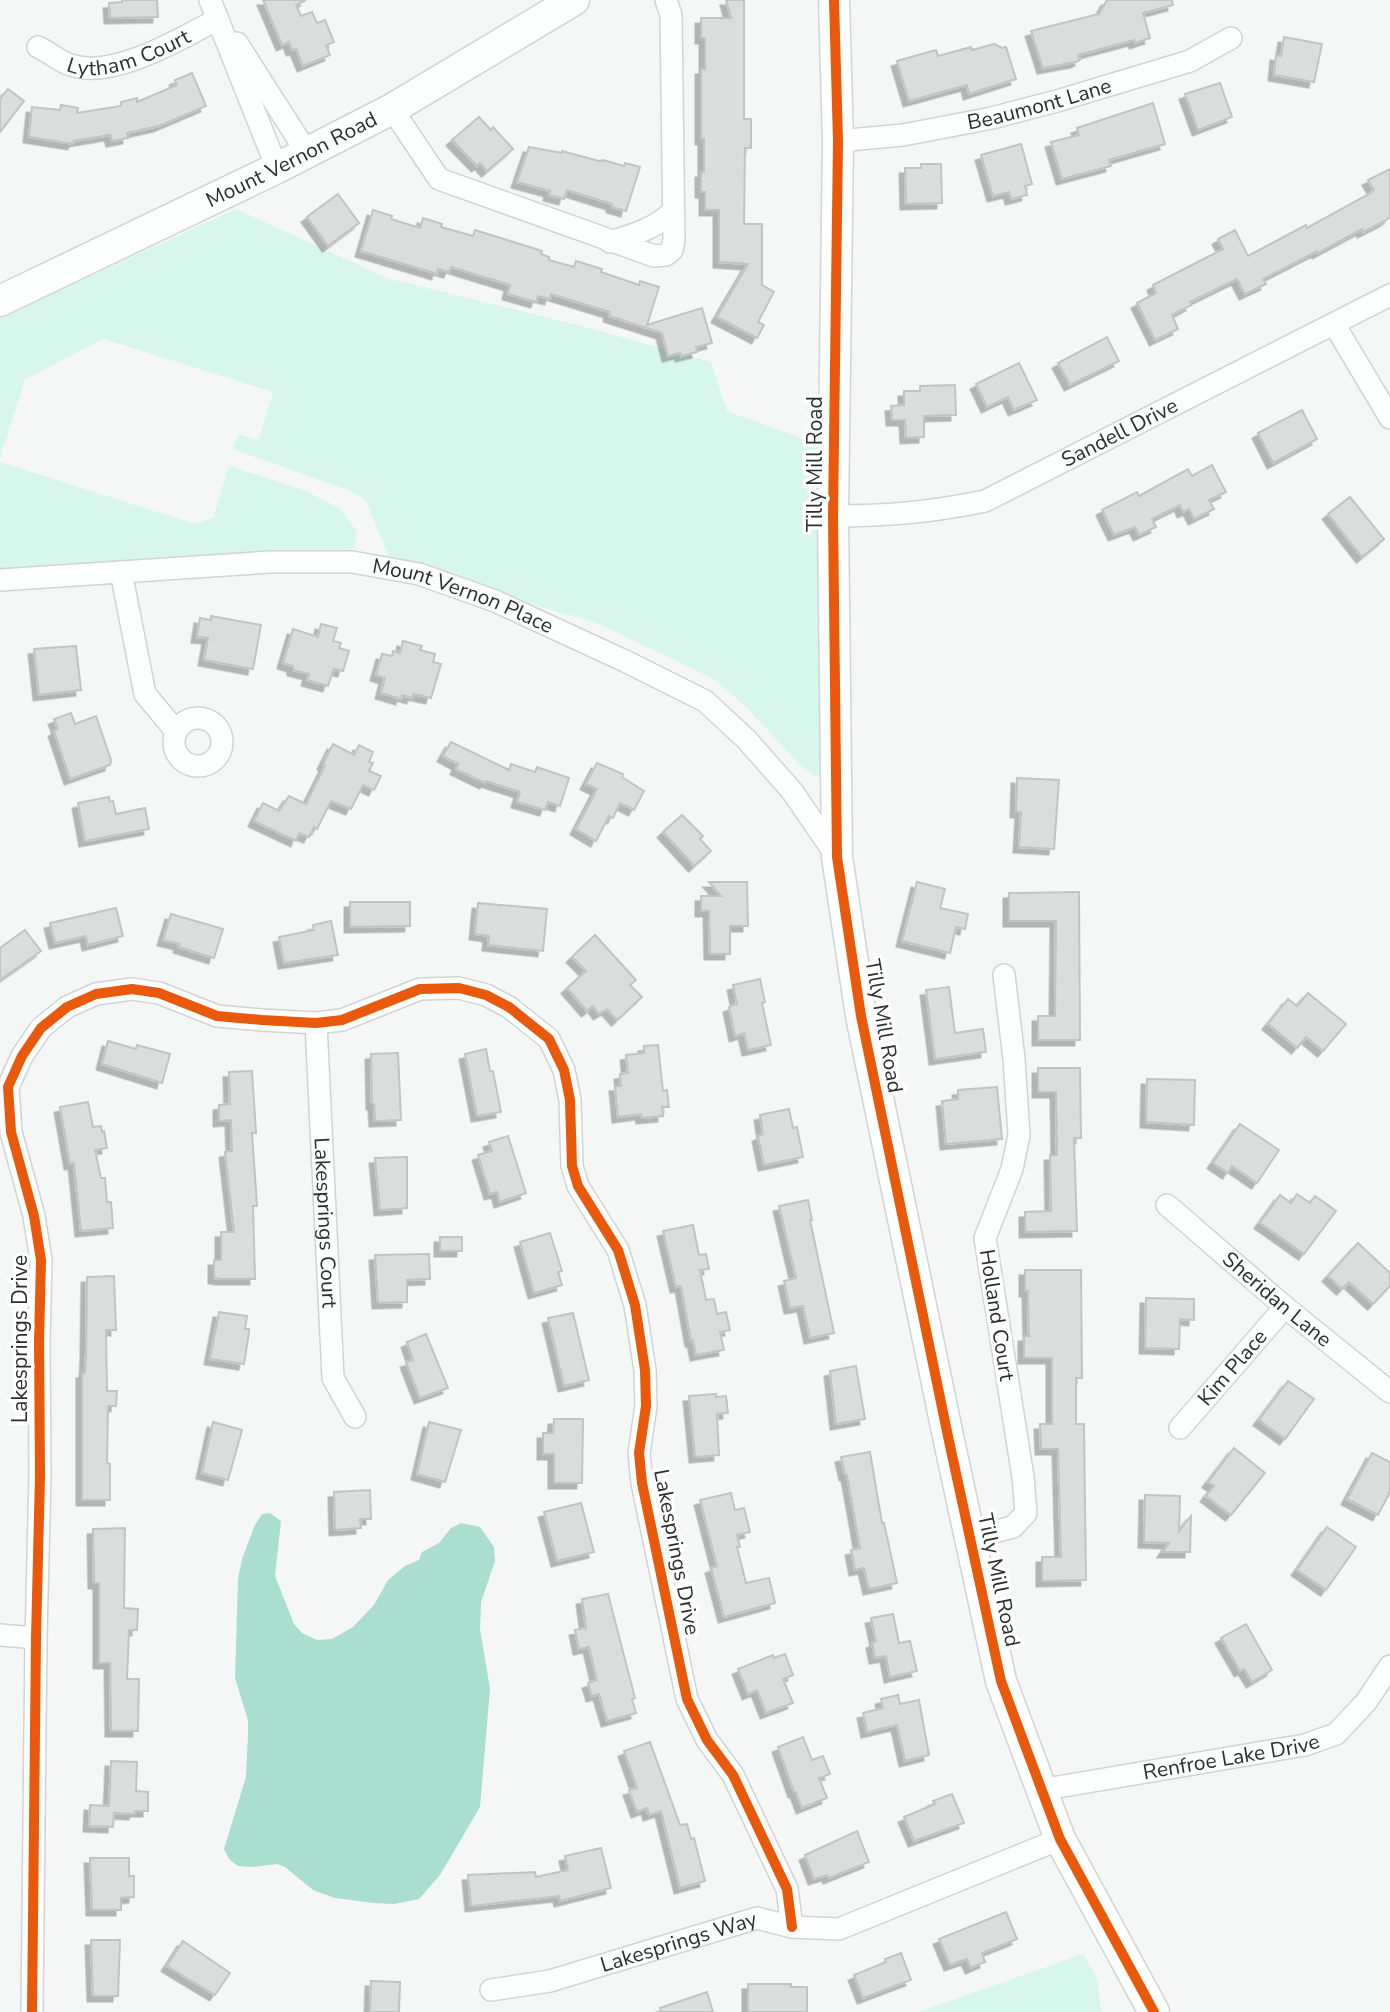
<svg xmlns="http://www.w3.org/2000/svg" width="1390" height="2012" viewBox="0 0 1390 2012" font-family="'Nunito Sans',sans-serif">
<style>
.green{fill:#d7f6ec}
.water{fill:#aadecf}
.building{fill:#dbdddc;stroke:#c2c4c3;stroke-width:2;filter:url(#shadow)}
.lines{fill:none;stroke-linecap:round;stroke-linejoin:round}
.street-casing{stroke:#d2d4d3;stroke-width:24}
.secondary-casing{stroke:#d2d4d3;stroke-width:33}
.street{stroke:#fdfefe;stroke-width:21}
.secondary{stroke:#fdfefe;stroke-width:30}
.cycleway-casing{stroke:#fff;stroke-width:15}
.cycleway{stroke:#e8590c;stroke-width:10}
.labels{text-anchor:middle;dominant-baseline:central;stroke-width:7;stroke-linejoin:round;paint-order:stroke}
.street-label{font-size:21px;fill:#2c2e2d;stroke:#fff}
</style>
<defs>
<filter id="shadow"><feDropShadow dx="-5.5" dy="5.5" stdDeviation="0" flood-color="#0004"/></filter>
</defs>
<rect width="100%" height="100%" fill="#f4f7f6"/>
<g class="green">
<polygon points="236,209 387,278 578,325 711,362 727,411 820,445 826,775 815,776 801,766 746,707 714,679 597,623 526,603 411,563 390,560 366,500 351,491 233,449 238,434 259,440 273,392 104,339 25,379 0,458 0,318"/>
<polygon points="0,462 195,524 213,518 229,466 306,491 342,510 357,532 354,548 342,554 0,571"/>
<polygon points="1083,1954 1098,1980 1100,2006 1103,2012 919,2012"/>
</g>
<polygon class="water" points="270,1513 281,1521 275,1576 294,1624 302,1633 317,1640 332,1639 353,1627 374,1605 388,1580 405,1566 419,1560 422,1552 439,1543 451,1528 461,1523 480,1527 494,1547 495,1561 481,1602 480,1629 490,1689 480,1807 440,1875 419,1899 394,1904 374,1903 335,1898 313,1890 285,1867 277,1864 251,1867 238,1866 229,1859 224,1849 246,1777 248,1735 248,1720 235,1678 238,1579 242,1559 255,1525 262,1514"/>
<g class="building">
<polygon points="122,0 157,0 158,17 110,18 109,3 122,2"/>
<polygon points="263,0 306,0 296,5 301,16 312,12 317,23 325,20 334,42 326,45 330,55 303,66 296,49 292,50 289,42 282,45"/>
<polygon points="726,0 744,0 744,119 751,119 751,148 745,148 744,224 762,224 762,285 774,292 758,322 764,325 757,338 717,317 748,264 719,262 719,210 705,210 705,192 701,192 701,172 704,172 704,139 701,139 701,69 705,69 705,38 701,38 701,18 731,18"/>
<polygon points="1107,0 1172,0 1173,5 1143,13 1150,38 1135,43 1134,40 1078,55 1080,60 1076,62 1043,68 1031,31 1099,14"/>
<polygon points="1284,37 1322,44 1314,82 1274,75 1276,55 1281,56"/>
<polygon points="994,44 1002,48 1006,47 1016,79 969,94 967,85 909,101 897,61 936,50 938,56 971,47 972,50"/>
<polygon points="192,73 206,106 159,126 127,133 128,138 112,141 110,135 74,141 73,144 29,137 32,107 60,110 61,105 78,108 77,113 121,106 121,102 137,98 137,102 177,85 175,80"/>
<polygon points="1220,83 1232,117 1198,130 1185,94"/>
<polygon points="8,89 24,101 0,132 0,99"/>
<polygon points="1153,103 1165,144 1109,160 1111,166 1062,179 1051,142 1079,135 1077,128"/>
<polygon points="479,117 491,130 493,127 513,149 487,171 480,163 477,166 452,140"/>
<polygon points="1021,144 1032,184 1025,186 1027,195 1011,199 1009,192 993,196 981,155"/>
<polygon points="529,147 562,153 562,151 599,161 603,160 624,166 625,163 640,167 626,211 612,207 612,204 567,190 564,199 549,195 550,191 517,182"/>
<polygon points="921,164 941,164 942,203 906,204 905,168 921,168"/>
<polygon points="1390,169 1390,217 1385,221 1363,232 1362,229 1318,253 1317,251 1263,279 1266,284 1245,294 1237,279 1190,302 1191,305 1172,315 1178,329 1155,340 1137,303 1156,293 1153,285 1223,249 1218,239 1235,230 1248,256 1306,225 1307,228 1369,194 1374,190 1368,180"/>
<polygon points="338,194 359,223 328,246 307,217"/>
<polygon points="373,210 392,216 391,219 420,228 423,218 442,224 441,227 473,236 475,230 542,251 541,254 549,257 549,260 574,267 576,261 602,269 601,272 639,285 640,281 659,287 647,325 702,308 712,343 696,347 697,352 681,356 680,353 668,356 662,333 609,316 610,312 551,294 550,299 538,296 536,302 508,294 510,285 451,267 449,272 438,269 437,274 361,251"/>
<polygon points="1107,337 1119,361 1070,385 1058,363"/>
<polygon points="1019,363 1037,400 1014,410 1008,397 987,407 976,384"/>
<polygon points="955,385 956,415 924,416 924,437 906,438 905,420 892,420 891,406 904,405 904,391 920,391 920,386"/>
<polygon points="1302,410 1317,439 1273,463 1258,433"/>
<polygon points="1212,465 1226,492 1209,500 1214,509 1194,519 1189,509 1183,512 1180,505 1152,519 1156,527 1139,535 1135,527 1114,535 1102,510 1137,492 1139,496 1188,469 1192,476"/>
<polygon points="1350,497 1384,539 1362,557 1328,514"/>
<polygon points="211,616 261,625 253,669 204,660 208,638 197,637 200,618 211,620"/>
<polygon points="321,624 337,628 333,641 341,643 339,648 349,651 343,671 334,669 328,686 307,680 309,674 293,670 293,666 283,663 293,629 318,637"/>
<polygon points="403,641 422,646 420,650 435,654 433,662 441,664 431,698 413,694 412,698 402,695 401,699 381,693 385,678 376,675 382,654 392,656 393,651 400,653"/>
<polygon points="76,646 81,690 39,695 34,649"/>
<polygon points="71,713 75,724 96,716 111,760 110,765 70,779 54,731 58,729 54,719"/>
<polygon points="451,742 509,770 511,764 535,772 537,767 569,778 560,806 548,802 545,810 517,802 520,792 486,781 485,783 456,769 458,764 443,756"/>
<polygon points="333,744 354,755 359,745 373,752 369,762 373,763 369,771 381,776 374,790 363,785 351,809 331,801 317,829 314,827 309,837 299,833 296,841 254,821 263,803 279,811 289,796 306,804 325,766 323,764"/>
<polygon points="597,763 623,774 622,777 644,791 634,810 620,803 613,818 609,816 596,841 576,829 597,789 586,784"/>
<polygon points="1017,778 1059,780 1054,849 1019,847 1021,812 1016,812"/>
<polygon points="109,797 110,802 113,801 116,814 145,808 149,829 85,841 78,803"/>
<polygon points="682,815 703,836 700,839 711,851 694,866 663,832"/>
<polygon points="709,882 747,882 748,926 730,926 730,954 710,954 709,911 701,911 701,896 721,896"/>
<polygon points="917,882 945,889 940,908 968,914 965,929 956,927 950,953 902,941"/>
<polygon points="1079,892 1080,1040 1038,1040 1038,1016 1055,1016 1056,921 1009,921 1009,893"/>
<polygon points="350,902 410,902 410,926 350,927"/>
<polygon points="478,903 547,909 543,951 488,945 489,936 475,934"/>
<polygon points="116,908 123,936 88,945 86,936 55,943 50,923"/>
<polygon points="171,914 223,929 214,958 179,947 180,944 163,940"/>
<polygon points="331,921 338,955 284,963 279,937 314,930 313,925"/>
<polygon points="25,930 41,951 0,980 0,948"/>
<polygon points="595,935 636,980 630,985 642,997 617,1020 607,1009 599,1014 593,1006 587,1011 567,988 586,971 572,957"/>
<polygon points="760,979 765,1002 762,1003 771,1045 748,1050 744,1033 735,1036 729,1007 737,1004 733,985"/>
<polygon points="949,987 955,1033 983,1029 986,1052 935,1059 926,990"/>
<polygon points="1308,993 1346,1024 1323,1051 1306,1037 1297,1048 1268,1024 1288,999 1297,1006"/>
<polygon points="108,1041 136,1049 137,1045 170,1054 162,1083 102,1064"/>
<polygon points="658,1045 663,1091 667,1090 669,1107 662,1107 663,1116 642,1118 641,1114 618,1117 615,1086 621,1086 620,1074 628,1073 626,1055 644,1053 644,1046"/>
<polygon points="486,1049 490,1071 493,1071 501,1112 477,1116 465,1054"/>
<polygon points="398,1053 401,1120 375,1121 374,1104 372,1104 371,1054"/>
<polygon points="1038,1068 1080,1068 1081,1138 1074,1138 1077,1231 1025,1232 1025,1212 1051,1211 1050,1155 1057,1155 1056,1092 1038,1092"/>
<polygon points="252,1071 256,1133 252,1133 257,1206 253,1206 255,1279 221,1279 214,1278 214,1260 221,1260 221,1232 234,1232 225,1152 232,1151 231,1120 219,1121 219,1105 230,1104 229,1072"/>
<polygon points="1147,1079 1195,1080 1194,1125 1146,1122"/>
<polygon points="997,1087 1002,1139 946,1144 942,1101 958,1099 958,1090"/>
<polygon points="88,1102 93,1127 101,1126 102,1132 104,1131 107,1148 95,1150 101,1178 105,1178 107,1202 111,1202 113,1228 81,1231 74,1163 70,1164 60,1107"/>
<polygon points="789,1109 793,1128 797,1127 803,1157 764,1165 758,1136 763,1134 760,1115"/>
<polygon points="1240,1124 1279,1150 1257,1183 1232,1166 1228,1173 1213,1163"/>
<polygon points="508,1136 526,1193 500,1202 497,1192 490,1194 478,1155 492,1151 489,1142"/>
<polygon points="407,1157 407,1208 380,1210 375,1158"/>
<polygon points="1297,1194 1310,1203 1315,1196 1336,1211 1304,1254 1260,1223 1280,1195 1291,1203"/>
<polygon points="808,1200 812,1220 810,1220 834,1333 810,1338 803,1306 790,1308 784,1281 796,1278 779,1206"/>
<polygon points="693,1225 699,1255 706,1254 709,1269 700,1270 706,1300 714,1299 717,1314 726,1312 730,1330 720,1332 724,1350 696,1355 693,1340 691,1341 681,1286 676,1287 663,1231"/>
<polygon points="550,1233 562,1271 558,1272 562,1285 534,1293 520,1242"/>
<rect x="440" y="1237" width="22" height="14"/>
<polygon points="1358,1243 1390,1273 1390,1286 1373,1304 1349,1282 1342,1289 1328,1276"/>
<polygon points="429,1254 430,1279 407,1280 407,1302 378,1303 375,1255"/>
<polygon points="1025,1270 1081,1270 1082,1378 1076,1378 1076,1424 1084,1424 1086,1580 1042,1581 1042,1557 1061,1557 1058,1449 1041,1449 1040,1424 1052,1424 1052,1358 1024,1358 1024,1336 1029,1336 1028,1291 1025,1291"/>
<polygon points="114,1276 116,1330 106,1330 107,1391 117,1391 116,1406 108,1406 107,1463 110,1464 110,1500 82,1500 82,1373 85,1373 86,1354 87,1277"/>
<polygon points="1146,1298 1194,1299 1194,1320 1180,1319 1179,1349 1145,1348"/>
<polygon points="219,1312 247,1316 245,1329 249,1329 249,1332 244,1364 210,1359"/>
<polygon points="573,1313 589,1380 564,1386 548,1318"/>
<polygon points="426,1334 448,1388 420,1398 406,1362 413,1360 407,1342"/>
<polygon points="856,1366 865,1419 836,1424 830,1371"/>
<polygon points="1288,1381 1314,1399 1285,1439 1259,1420"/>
<polygon points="716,1394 716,1397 726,1396 728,1413 717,1414 719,1455 695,1457 689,1396"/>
<polygon points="554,1419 583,1419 582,1483 554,1483 554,1454 543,1454 543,1433 553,1433"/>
<polygon points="213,1422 242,1430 228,1480 202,1473"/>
<polygon points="429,1422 461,1430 445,1482 417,1474"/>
<polygon points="1234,1448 1265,1473 1231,1515 1206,1496 1214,1486 1208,1482"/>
<polygon points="870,1452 882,1523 884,1523 897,1583 869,1589 864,1568 855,1570 851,1550 860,1548 847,1475 845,1475 841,1457"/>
<polygon points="1372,1453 1390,1462 1390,1492 1378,1515 1347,1499"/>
<polygon points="370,1490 371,1519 360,1519 361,1528 335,1530 334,1492"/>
<polygon points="731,1493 735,1510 744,1508 750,1532 737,1535 740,1547 737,1547 746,1583 769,1578 775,1603 724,1617 711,1568 717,1566 700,1500"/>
<polygon points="1145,1495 1180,1496 1179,1531 1191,1516 1190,1552 1163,1552 1169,1543 1144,1542"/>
<polygon points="581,1503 594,1552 557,1561 544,1512"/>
<polygon points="1327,1527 1356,1547 1326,1590 1297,1570"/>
<polygon points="125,1528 124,1608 138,1609 137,1630 129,1630 127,1679 139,1679 138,1731 111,1731 110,1663 99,1663 99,1583 94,1583 93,1529"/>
<polygon points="608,1594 635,1698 632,1699 636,1713 607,1721 599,1694 592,1696 588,1683 597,1680 589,1647 579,1649 575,1630 586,1628 582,1599"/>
<polygon points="893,1614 899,1643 910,1641 917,1671 890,1677 886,1656 875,1658 872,1643 876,1641 871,1618"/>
<polygon points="1246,1624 1272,1670 1252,1682 1244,1669 1240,1671 1221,1638"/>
<polygon points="785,1654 793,1675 783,1679 793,1703 766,1713 757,1690 748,1694 738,1669 773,1655 774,1658"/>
<polygon points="898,1695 900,1704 919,1700 929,1755 905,1761 897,1725 867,1732 863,1713 883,1708 881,1699"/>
<polygon points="803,1737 812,1760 823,1756 830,1774 819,1778 827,1798 802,1808 796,1792 794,1792 778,1747"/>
<polygon points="650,1742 680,1825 687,1824 691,1839 694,1838 705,1881 680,1888 661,1811 649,1815 647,1808 637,1812 629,1790 637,1788 624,1751"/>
<polygon points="111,1761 137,1762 136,1791 148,1792 148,1811 135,1811 134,1814 114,1813 113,1827 89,1826 90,1805 109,1806"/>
<polygon points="952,1794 964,1823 914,1841 904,1817 935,1804 933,1801"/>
<polygon points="857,1831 869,1862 829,1878 827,1875 814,1879 805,1855"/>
<polygon points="601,1848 611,1888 560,1901 559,1896 471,1906 468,1875 535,1872 536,1877 568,1870 565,1856"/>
<polygon points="90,1858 129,1858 129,1876 134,1876 134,1897 121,1898 121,1910 92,1910"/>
<polygon points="1006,1912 1017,1939 982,1953 985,1962 971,1968 967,1959 950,1965 939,1939"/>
<polygon points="91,1940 120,1940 118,1996 93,1996"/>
<polygon points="183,1941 230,1973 215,1995 167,1966"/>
<polygon points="901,1953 911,1980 863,1998 854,1975 886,1962 885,1959"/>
<polygon points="371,1981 400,1982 399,2012 370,2012"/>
<polygon points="748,1984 791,1984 791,1987 807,1987 807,2012 748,2012"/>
<polygon points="707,1992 713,2012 661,2012 660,2008"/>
</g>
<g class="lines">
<defs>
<g id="street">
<polyline points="210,0 277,168"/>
<polyline points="237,43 307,153"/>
<path id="s1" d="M38,47C49,52 60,62 71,65C113,80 182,38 218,19"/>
<polyline points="392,109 439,179 654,256 666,255 672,250 674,239 671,15 666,0"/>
<path id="s2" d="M838,141L903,135L992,118L1057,101L1190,61L1231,38"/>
<path d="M610,242C632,235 655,229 672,212"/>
<polyline points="1334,324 1390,418"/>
<path id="s3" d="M833,516C888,516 932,512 985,501L1390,295"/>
<polyline points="121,572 145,694 176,731"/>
<path id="s4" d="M0,580L270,562H352L419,574L495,601L625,661L705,701L746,739L792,791L837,857"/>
<circle cx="198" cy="742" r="24"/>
<path id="s5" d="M316,1023L333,1378L355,1417"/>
<path id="s6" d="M1167,1205L1285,1307L1390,1392"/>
<path id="s7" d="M1180,1428L1285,1307"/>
<polyline points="970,1538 1013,1527 1026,1513 1023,1477 985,1238 1012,1169 1019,1135 1014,1059 1004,975"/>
<polyline points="0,1635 36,1638"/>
<path id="s8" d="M1040,1790L1305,1745L1336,1734L1366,1702L1390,1666"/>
<path id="s9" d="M491,1990L550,1981L757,1918L792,1927L839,1929L1060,1839"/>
<polyline points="32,2012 36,1638 40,1475 39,1342 41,1260 34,1216 11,1132 8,1087 22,1056 41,1028 67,1007 96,994 132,989 159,993 217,1016 262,1020 316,1023 342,1020 420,989 459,988 486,995 509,1007 549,1039 564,1070 570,1100 572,1166 578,1186 618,1250 635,1305 645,1370 646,1406 639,1453 642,1483 687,1699 707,1740 733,1775 787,1889 792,1927"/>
</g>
<g id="secondary">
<polyline points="834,0 838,141 833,516 837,857 861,1016 949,1441 1001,1681 1060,1839 1154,2012"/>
<path id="s10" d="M0,301L277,168L392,109L574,0"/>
</g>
</defs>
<use href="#street" class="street-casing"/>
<use href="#secondary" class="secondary-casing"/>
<use href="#street" class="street"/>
<use href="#secondary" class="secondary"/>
<defs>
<g id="cycleway">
<polyline points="834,0 838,141 833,516 837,857 861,1016 949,1441 1001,1681 1060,1839 1154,2012"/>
<polyline points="32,2012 36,1638 40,1475 39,1342 41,1260 34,1216 11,1132 8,1087 22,1056 41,1028 67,1007 96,994 132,989 159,993 217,1016 262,1020 316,1023 342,1020 420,989 459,988 486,995 509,1007 549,1039 564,1070 570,1100 572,1166 578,1186 618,1250 635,1305 645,1370 646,1406 639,1453 642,1483 687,1699 707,1740 733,1775 787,1889 792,1927"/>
</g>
</defs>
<use href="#cycleway" class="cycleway-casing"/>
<use href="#cycleway" class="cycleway"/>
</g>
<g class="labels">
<g class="street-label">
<text stroke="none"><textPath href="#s1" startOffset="98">Lytham Court</textPath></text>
<text stroke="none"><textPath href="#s2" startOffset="205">Beaumont Lane</textPath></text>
<text stroke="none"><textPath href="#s10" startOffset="324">Mount Vernon Road</textPath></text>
<text stroke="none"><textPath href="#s3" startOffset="304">Sandell Drive</textPath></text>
<text transform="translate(815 464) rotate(-90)">Tilly Mill Road</text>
<text stroke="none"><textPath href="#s4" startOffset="469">Mount Vernon Place</textPath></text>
<text transform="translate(884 1026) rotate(80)">Tilly Mill Road</text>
<text stroke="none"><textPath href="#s5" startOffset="200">Lakesprings Court</textPath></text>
<text stroke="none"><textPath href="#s6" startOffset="145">Sheridan Lane</textPath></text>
<text transform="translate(997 1315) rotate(81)">Holland Court</text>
<text transform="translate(20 1339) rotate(-90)">Lakesprings Drive</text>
<text stroke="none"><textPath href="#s7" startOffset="80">Kim Place</textPath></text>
<text transform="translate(677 1552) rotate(79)">Lakesprings Drive</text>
<text transform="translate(999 1580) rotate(78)">Tilly Mill Road</text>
<text stroke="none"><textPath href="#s8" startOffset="194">Renfroe Lake Drive</textPath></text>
<text stroke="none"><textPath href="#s9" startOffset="194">Lakesprings Way</textPath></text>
</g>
</g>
</svg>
